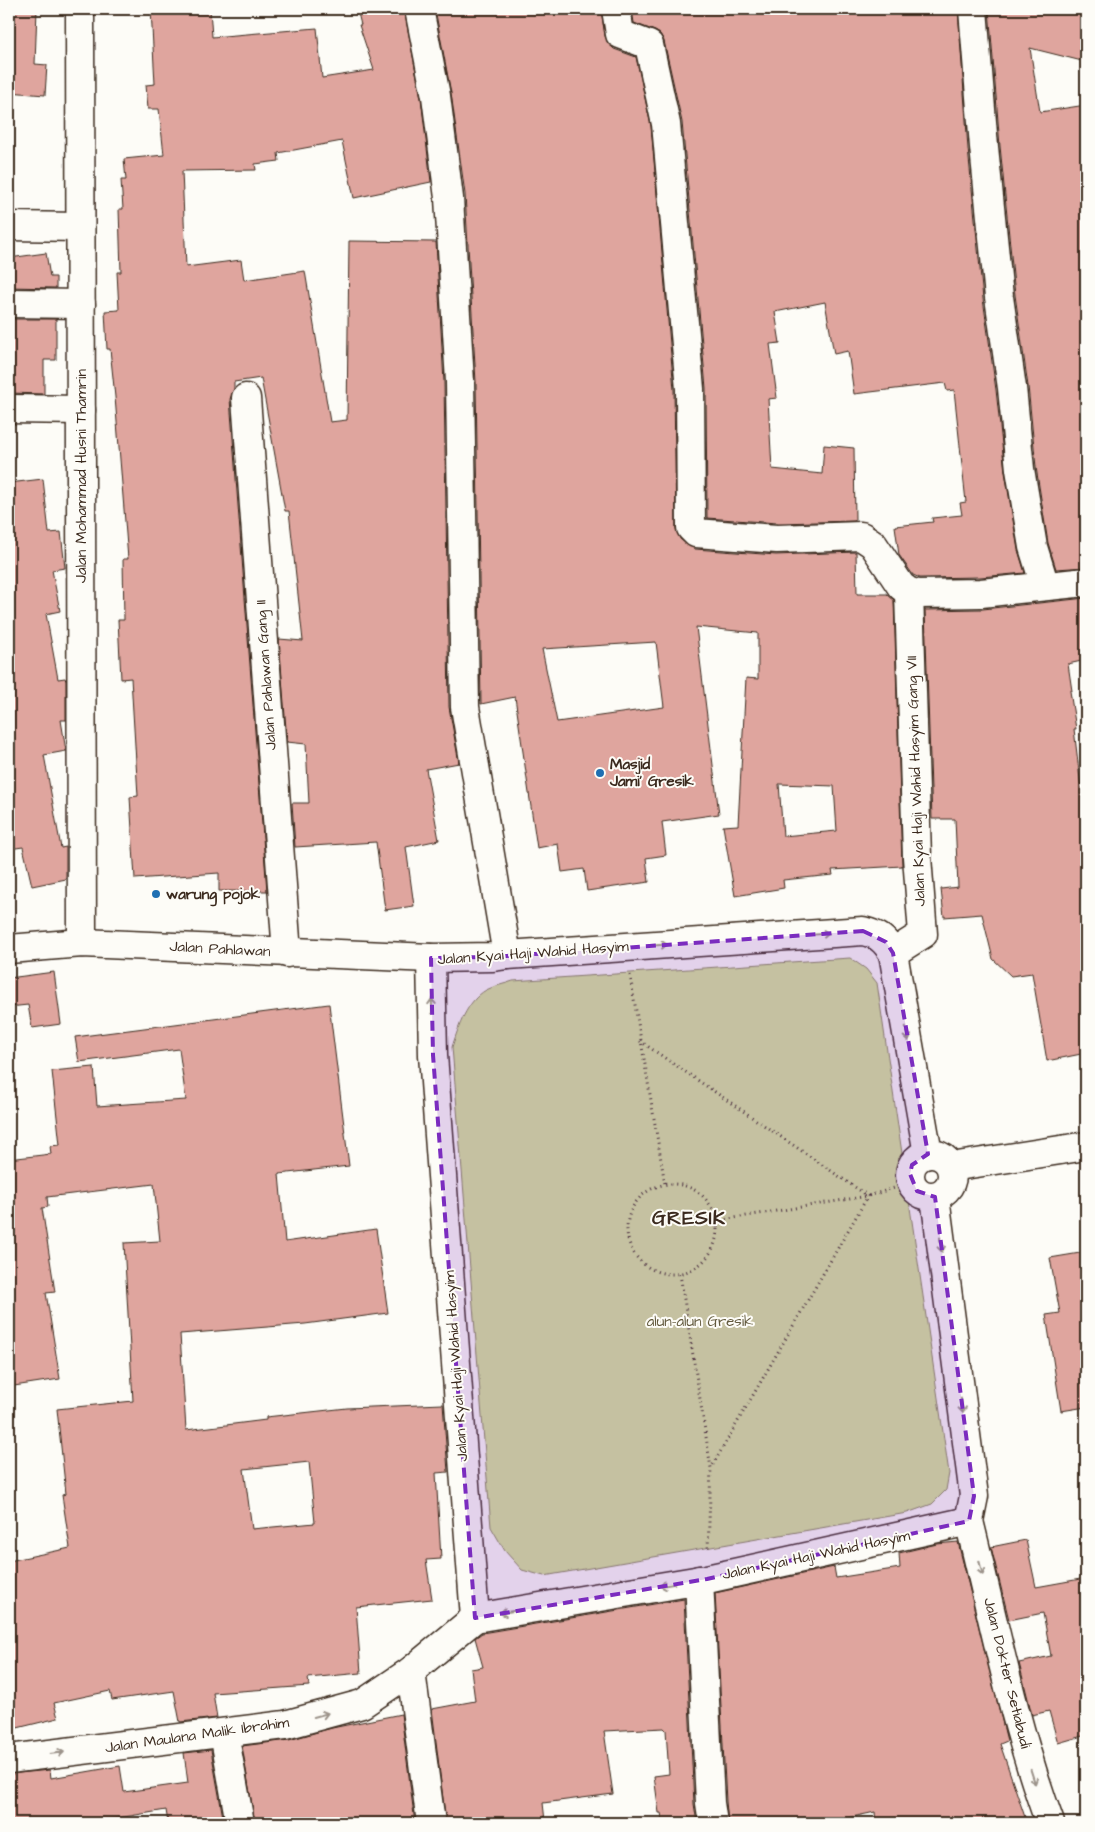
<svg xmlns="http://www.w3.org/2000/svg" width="1095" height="1832" viewBox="0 0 1095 1832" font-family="'Architects Daughter',sans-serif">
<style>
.green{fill:#d7e79a;stroke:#89885c}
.building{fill:#dfa59e;stroke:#3b2a1e;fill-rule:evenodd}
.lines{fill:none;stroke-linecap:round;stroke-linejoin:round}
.street-casing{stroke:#3b2a1e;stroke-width:31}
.secondary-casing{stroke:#3b2a1e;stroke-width:31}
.path{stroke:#3b2a1e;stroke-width:3;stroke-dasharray:1 4;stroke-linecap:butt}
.street{stroke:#fdfcf7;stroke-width:28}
.secondary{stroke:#fdfcf7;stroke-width:28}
.oneway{stroke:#9c938a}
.marked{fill:#7b2cbf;fill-opacity:0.2;stroke:#7b2cbf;stroke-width:4;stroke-dasharray:10 6;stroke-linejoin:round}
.poi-dot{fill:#1f6fb2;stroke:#fdfcf7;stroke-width:2}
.labels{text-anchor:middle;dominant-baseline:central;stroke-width:4;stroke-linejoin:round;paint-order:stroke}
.street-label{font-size:15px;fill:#3b2a1e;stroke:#fdfcf7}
.poi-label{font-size:15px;font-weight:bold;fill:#3b2a1e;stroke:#fdfcf7;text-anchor:start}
.park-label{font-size:15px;fill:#62593d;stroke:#fdfcf7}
.district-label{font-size:20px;font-weight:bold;letter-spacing:1px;fill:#3b2a1e;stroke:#fdfcf7}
</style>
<rect width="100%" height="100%" fill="#fdfcf7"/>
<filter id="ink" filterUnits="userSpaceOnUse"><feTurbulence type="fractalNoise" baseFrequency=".02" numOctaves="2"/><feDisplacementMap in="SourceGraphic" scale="10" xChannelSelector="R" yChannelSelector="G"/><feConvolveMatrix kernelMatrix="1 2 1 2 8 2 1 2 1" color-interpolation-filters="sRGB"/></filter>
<g filter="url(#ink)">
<path class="green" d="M850,958L866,969L877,983L949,1473L946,1490L932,1504L907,1513L544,1576L522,1570L505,1551L491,1527L452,1047C459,1026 466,1002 486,990C494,986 505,984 513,981Z"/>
<g class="building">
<polygon points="9,9 37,9 35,64 47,65 45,95 9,92"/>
<polygon points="151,9 210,9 212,37 317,28 322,78 374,70 359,25 361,25 357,9 404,9 421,98 431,182 354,198 342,141 278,153 279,161 255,164 256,170 182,171 186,267 241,260 244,280 305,271 330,422 347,420 349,241 436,242 444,383 449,707 459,763 426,769 439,840 406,847 414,906 385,910 376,842 295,847 292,803 309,803 306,744 287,742 279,639 303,641 289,511 285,511 261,378 234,382 234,389 230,399 267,891 219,891 219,873 135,879 130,797 138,796 131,678 121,679 118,620 124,620 123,559 128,559 115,397 110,349 107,349 105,311 119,310 117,272 121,272 119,209 123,209 121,180 126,180 124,159 164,155 159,109 148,109 146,85 155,84"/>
<path d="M435,9H601L605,36L608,43L614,49L636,57L651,126L674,390L676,529L680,539L686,544L695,549L776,555L856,552L857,594H887L894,600L902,866L832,870L833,875L783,880L784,888L735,896L723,826L738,825L746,678L758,679V633L696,627L719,814L662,822L666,855L646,858L649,882L587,891L584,869L562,872L558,844L537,848L515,697L481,704L476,382L465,194L451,93ZM656,642L664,707L557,722L542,649ZM779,784L834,786L837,831L783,836Z"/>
<polygon points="632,9 958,9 968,149 983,299 996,390 1005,472 1018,550 1025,573 980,577 920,578 913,575 899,555 895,526 933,522 932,518 962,515 960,503 966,502 954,390 947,391 945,383 854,394 848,351 834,354 825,302 775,312 780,343 770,344 777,398 768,399 772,469 822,474 824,445 854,448 855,521 777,523 707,518 706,388 682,122 664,41 660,34 655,31 634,23"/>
<polygon points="989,9 1086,9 1086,62 1030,48 1040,112 1086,105 1086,567 1056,569 1048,543 1036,467 1028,386 1015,295 1000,146"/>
<polygon points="46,253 50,277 56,277 56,288 9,287 9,258"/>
<polygon points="9,319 56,319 56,360 44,360 44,394 9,393"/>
<polygon points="43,479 49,533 61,532 65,568 52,570 60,611 46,614 58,679 65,678 66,681 66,720 61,720 66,751 44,755 61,848 66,847 66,879 32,886 23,847 9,849 9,483"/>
<polygon points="1086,598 1086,660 1068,664 1072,691 1070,691 1076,729 1074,729 1082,796 1086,796 1086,1053 1047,1061 1032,973 1011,976 993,959 982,914 944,917 941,889 958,887 955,819 932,819 925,610 983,609"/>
<polygon points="54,972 61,1024 32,1028 28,1005 9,1007 9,978"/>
<path d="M329,1004L349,1166L279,1174L285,1242L376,1229L388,1313L305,1324L180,1334L186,1430L266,1420V1417L347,1408L443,1404L448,1472L436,1473L441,1559L426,1560L432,1599L356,1607L361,1673L308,1678L309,1686L213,1693L217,1718L180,1722L174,1691L112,1700L110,1691L54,1703L58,1718L9,1730V1561L70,1548L62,1495L66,1494L57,1409L133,1401L124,1243L160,1241L154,1184L47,1197L48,1207L42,1208L55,1292L46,1293L60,1379L14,1386L9,1357V1159L51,1154L50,1146L60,1145L52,1071L94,1067L97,1106L186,1100L179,1049L79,1062L75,1037ZM309,1462L315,1523L252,1529L244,1469Z"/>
<polygon points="1086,1252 1086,1407 1061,1411 1046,1315 1060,1313 1050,1258"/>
<polygon points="1026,1540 1036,1587 1086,1578 1086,1735 1058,1743 1049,1711 1032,1715 1019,1663 1051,1656 1043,1613 1009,1620 991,1547"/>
<polygon points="958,1542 1007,1741 1000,1744 1027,1823 876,1823 875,1812 825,1823 728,1823 726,1801 715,1593 834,1567 836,1578 900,1568 899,1553 937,1544"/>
<polygon points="684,1599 694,1804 697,1823 663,1823 661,1813 659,1813 654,1776 669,1774 666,1730 664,1728 604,1731 613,1794 543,1803 545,1821 530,1823 446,1823 432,1709 475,1701 471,1669 483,1667 475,1638 482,1633"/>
<polygon points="401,1714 415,1823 255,1823 242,1746 289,1740 332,1728"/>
<polygon points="211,1750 224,1823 168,1823 166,1810 88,1823 9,1823 9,1774 50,1770 51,1778 120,1766 124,1792 188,1783 184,1753"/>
</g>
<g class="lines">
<defs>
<g id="street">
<polyline points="419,9 436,96 449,198 460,382 465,707 507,955"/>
<polyline points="616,9 620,34 649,45 666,124 690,389 691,528 696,533 777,539 861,536 873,544 901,586 909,592 918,594 981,593 1086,582"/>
<polyline points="973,9 984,147 999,297 1012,388 1020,469 1033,547 1045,586"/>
<polyline points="9,226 80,227"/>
<polyline points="9,303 81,304"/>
<polyline points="246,398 287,953"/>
<polyline points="9,409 81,410"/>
<polyline points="893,953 923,934 917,857 909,592"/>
<polyline points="699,1580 710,1803 713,1823"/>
<polyline points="411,1671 431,1823"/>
<polyline points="224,1733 240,1823"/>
</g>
<g id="secondary">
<polyline points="80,9 82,943"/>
<path d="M9,949L82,943L431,958L493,957L507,955L863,931C879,935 884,939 893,953L928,1154"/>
<polyline points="431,958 433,1055 475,1618 707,1579 969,1521 974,1496 935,1197"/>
<circle cx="931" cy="1175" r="21"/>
<polyline points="951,1167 1086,1146"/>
<path d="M969,1521C994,1622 1014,1726 1050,1823"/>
<polyline points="9,1759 285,1725 362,1704 411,1671 475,1618"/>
</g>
</defs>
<use href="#street" class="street-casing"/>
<use href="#secondary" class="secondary-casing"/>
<g class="path">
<polyline points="630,975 665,1184"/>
<polyline points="640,1041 868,1196 711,1468"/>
<circle cx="672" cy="1229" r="45"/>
<polyline points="716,1221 868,1196 911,1183"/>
<polyline points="680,1274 711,1468 708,1550"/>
</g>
<use href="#street" class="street"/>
<use href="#secondary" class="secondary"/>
</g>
<defs><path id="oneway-shaft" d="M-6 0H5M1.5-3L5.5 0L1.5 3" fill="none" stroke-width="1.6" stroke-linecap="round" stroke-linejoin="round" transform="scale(1.25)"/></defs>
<g class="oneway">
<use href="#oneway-shaft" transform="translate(822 934) rotate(-4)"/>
<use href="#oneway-shaft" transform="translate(660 945) rotate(-4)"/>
<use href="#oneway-shaft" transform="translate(432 1006) rotate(-92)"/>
<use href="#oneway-shaft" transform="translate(907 1034) rotate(80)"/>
<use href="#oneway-shaft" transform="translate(941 1245) rotate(82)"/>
<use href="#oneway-shaft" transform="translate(962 1406) rotate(82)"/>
<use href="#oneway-shaft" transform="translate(981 1568) rotate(76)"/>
<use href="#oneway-shaft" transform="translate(667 1585) rotate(170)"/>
<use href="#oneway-shaft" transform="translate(507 1612) rotate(170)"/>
<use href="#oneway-shaft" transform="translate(321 1715) rotate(-15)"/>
<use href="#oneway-shaft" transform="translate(57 1753) rotate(-7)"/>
<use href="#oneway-shaft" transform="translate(1033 1777) rotate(72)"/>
</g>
</g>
<path class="marked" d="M863,931L886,942L893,953L928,1154L912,1165L910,1174L917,1191L935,1197L974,1496L969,1521L707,1579L475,1618L433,1055L431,958L493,957Z"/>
<g class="poi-dot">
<circle cx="600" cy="773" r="5"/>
<circle cx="156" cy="894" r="5"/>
</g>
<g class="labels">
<g class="street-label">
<text transform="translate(81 476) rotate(-90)">Jalan Mohammad Husni Thamrin</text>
<text transform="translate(266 675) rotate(-94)">Jalan Pahlawan Gang II</text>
<text transform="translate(916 781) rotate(-92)">Jalan Kyai Haji Wahid Hasyim Gang VII</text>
<text transform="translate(220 949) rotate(3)">Jalan Pahlawan</text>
<text transform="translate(533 953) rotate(-4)">Jalan Kyai Haji Wahid Hasyim</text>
<text transform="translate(456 1366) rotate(-94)">Jalan Kyai Haji Wahid Hasyim</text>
<text transform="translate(816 1555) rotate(-12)">Jalan Kyai Haji Wahid Hasyim</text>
<text transform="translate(1007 1673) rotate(76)">Jalan Dokter Setiabudi</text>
<text transform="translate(197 1735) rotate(-8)">Jalan Maulana Malik Ibrahim</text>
</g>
<g class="poi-label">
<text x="610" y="764">Masjid<tspan x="610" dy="17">Jami' Gresik</tspan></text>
<text x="166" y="894">warung pojok</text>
</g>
<g class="park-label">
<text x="700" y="1321">alun-alun Gresik</text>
</g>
<g class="district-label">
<text x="689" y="1218">GRESIK</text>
</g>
</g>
<rect width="1095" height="1832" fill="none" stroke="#fdfcf7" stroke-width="30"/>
<rect x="15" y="15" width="1065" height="1802" fill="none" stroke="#3b2a1e" stroke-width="2" filter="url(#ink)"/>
</svg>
